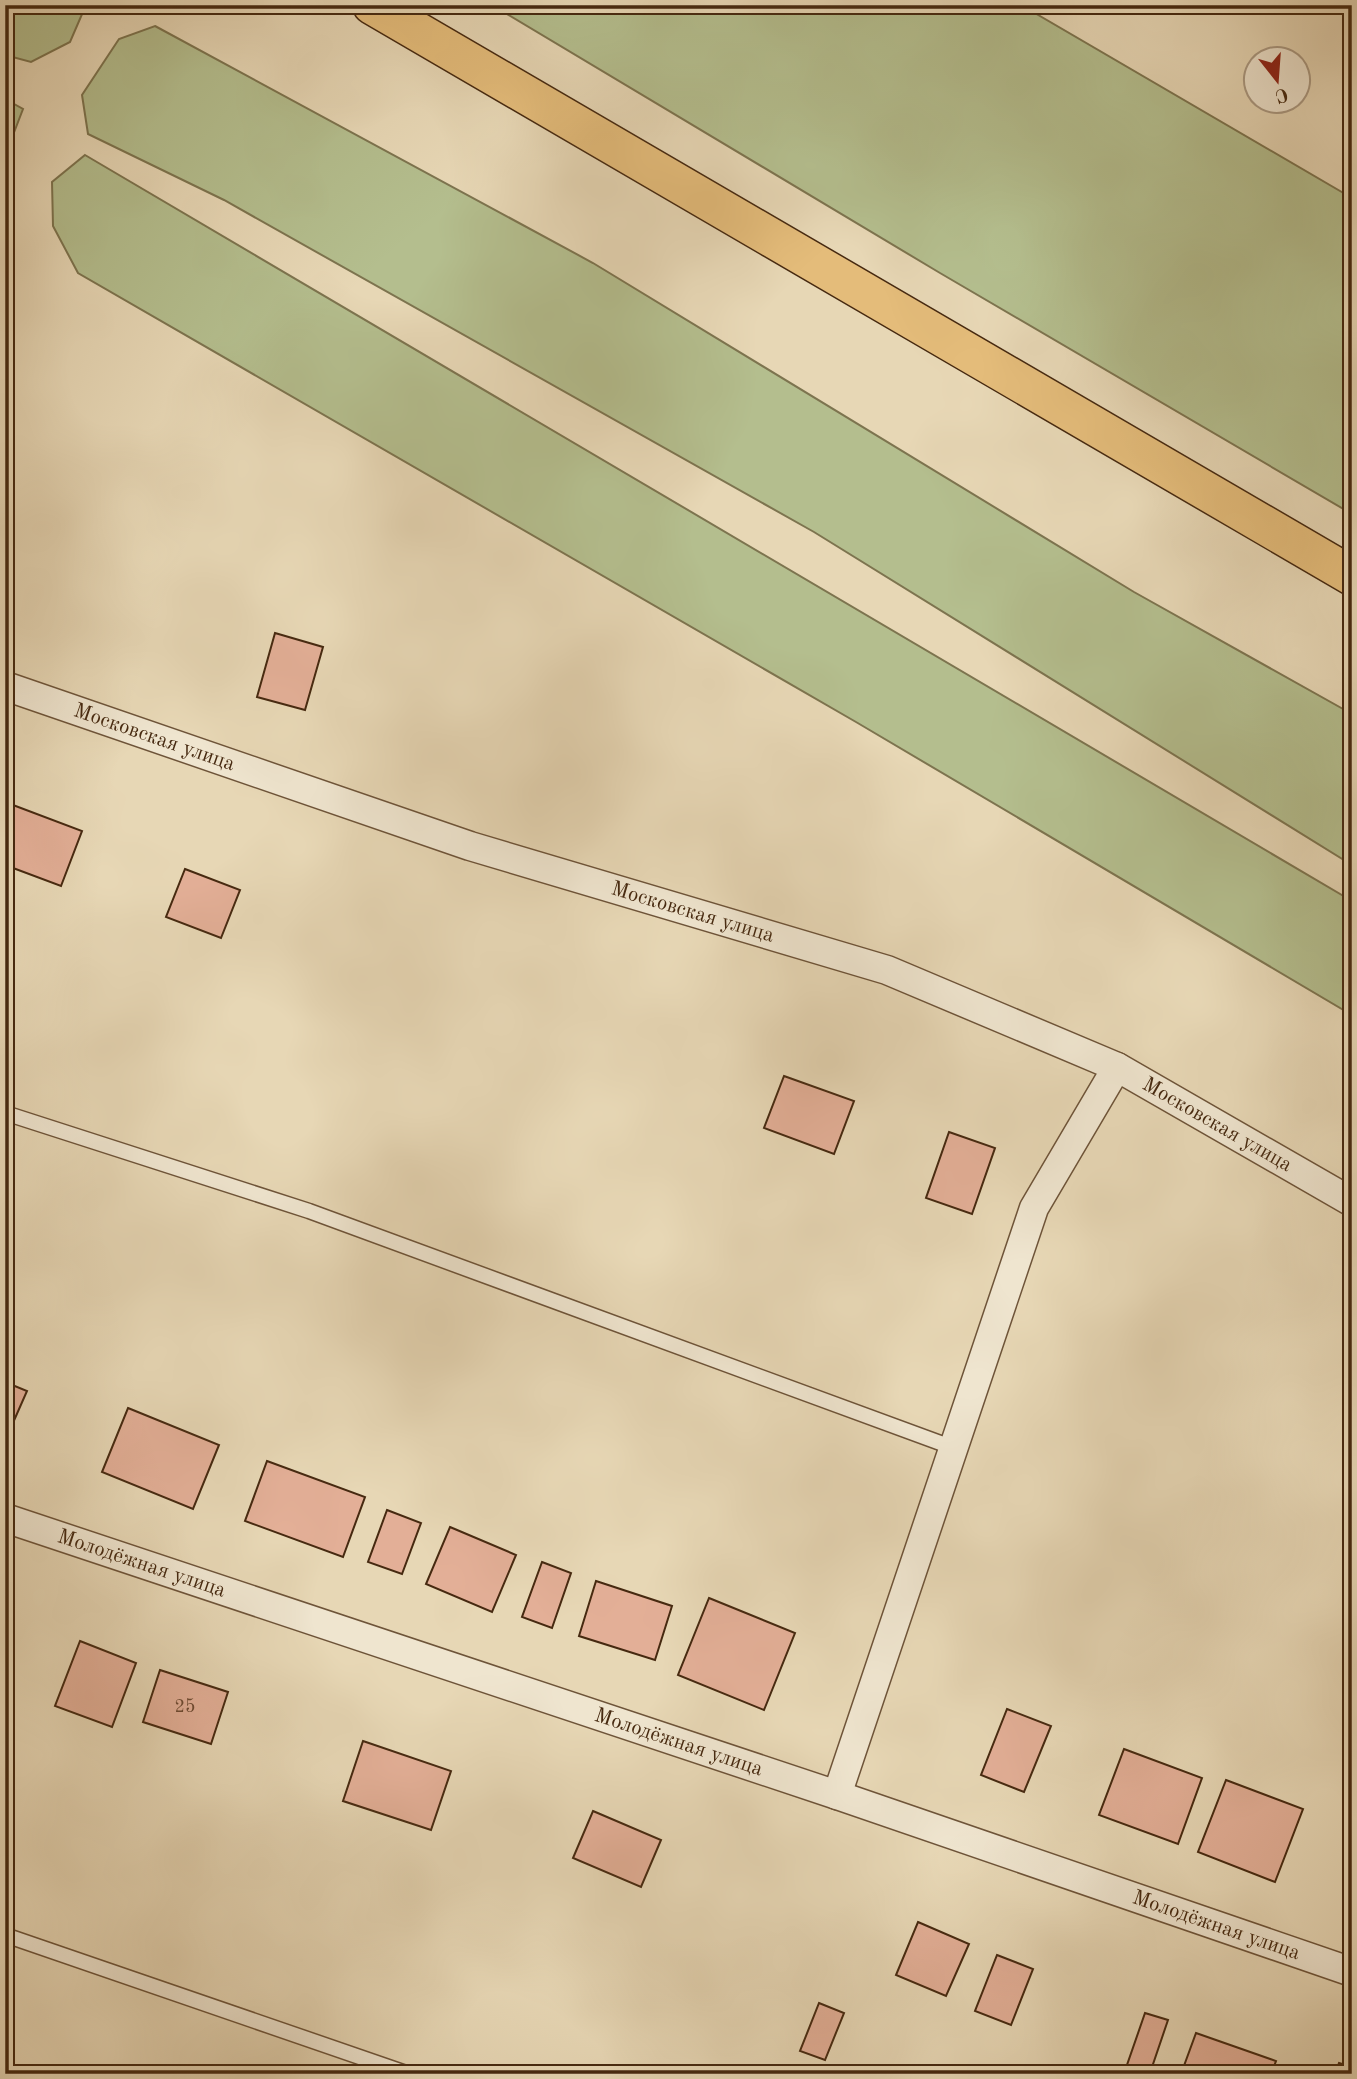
<svg xmlns="http://www.w3.org/2000/svg" width="1357" height="2079" viewBox="0 0 1357 2079" font-family="'Old Standard TT',serif">
<style>
.green{fill:#b4be8e;stroke:#7d744f;stroke-width:2}
.building{fill:#e3af97;stroke:#462910;stroke-width:2}
.lines{fill:none;stroke-linecap:round;stroke-linejoin:round}
.service-casing{stroke:#6e5439;stroke-width:17}
.minor-casing{stroke:#6e5439;stroke-width:31}
.primary-casing{stroke:#462910;stroke-width:41}
.service{stroke:#efe5cf;stroke-width:14}
.minor{stroke:#efe5cf;stroke-width:28}
.primary{stroke:#e4bc7a;stroke-width:38}
.labels{text-anchor:middle;dominant-baseline:central;stroke-width:5;stroke-linejoin:round;paint-order:stroke}
.number-label{font-size:18px;fill:#6d4a32}
.street-label{font-size:21px;fill:#462910;stroke:#efe5cf}
</style>
<rect width="100%" height="100%" fill="#e7d7b5"/>
<filter id="stains"><feTurbulence type="fractalNoise" baseFrequency=".00286" numOctaves="4"/><feColorMatrix values="0 0 0 0 .2 0 0 0 0 .09 0 0 0 0 .02 0 0 0 .5 -.17"/></filter>
<radialGradient id="worn" r=".72"><stop offset=".6" stop-color="#630" stop-opacity="0"/><stop offset="1" stop-color="#630" stop-opacity=".3"/></radialGradient>
<g class="green">
<polygon points="5,5 86,5 70,42 31,62 5,55"/>
<polygon points="492,5 1021,5 1352,198 1352,514 940,273"/>
<polygon points="155,26 593,263 1134,592 1352,714 1352,865 814,532 224,200 88,134 82,95 119,39"/>
<polygon points="5,99 23,109 5,156"/>
<polygon points="85,155 1352,901 1352,1015 856,722 78,273 53,226 52,182"/>
</g>
<g class="building">
<polygon points="275,633 323,647 305,710 257,697"/>
<polygon points="5,802 82,831 61,886 5,865"/>
<polygon points="185,869 240,890 221,938 166,917"/>
<polygon points="784,1076 854,1101 834,1154 764,1128"/>
<polygon points="949,1132 995,1148 972,1214 926,1198"/>
<polygon points="5,1382 27,1391 5,1441"/>
<polygon points="128,1408 219,1445 193,1509 102,1472"/>
<polygon points="267,1461 365,1497 343,1557 245,1521"/>
<polygon points="387,1510 421,1523 402,1574 368,1562"/>
<polygon points="450,1527 516,1555 492,1612 426,1584"/>
<polygon points="542,1562 571,1573 552,1628 522,1617"/>
<polygon points="596,1581 672,1606 655,1660 579,1636"/>
<polygon points="709,1598 795,1633 764,1710 678,1675"/>
<polygon points="80,1641 136,1663 112,1727 55,1706"/>
<polygon points="160,1670 228,1692 211,1744 143,1722"/>
<polygon points="1007,1709 1051,1726 1024,1792 981,1775"/>
<polygon points="363,1741 451,1771 431,1830 343,1801"/>
<polygon points="1124,1749 1202,1778 1178,1844 1099,1815"/>
<polygon points="1226,1780 1303,1809 1275,1882 1198,1852"/>
<polygon points="593,1811 661,1840 641,1887 573,1858"/>
<polygon points="918,1922 969,1944 946,1996 896,1975"/>
<polygon points="997,1955 1033,1969 1011,2025 975,2011"/>
<polygon points="819,2003 844,2013 825,2060 800,2051"/>
<polygon points="1145,2013 1168,2020 1150,2073 1127,2065"/>
<polygon points="1196,2033 1276,2061 1271,2074 1181,2074"/>
<polygon points="1339,2063 1352,2067 1352,2074 1335,2074"/>
</g>
<g class="lines">
<defs>
<g id="service">
<polyline points="5,1113 309,1211 954,1448"/>
<polyline points="5,1935 409,2074"/>
</g>
<g id="minor">
<path id="s1" d="M5,686L470,846L887,970L1117,1067L1352,1202"/>
<path id="s2" d="M5,1518L837,1795L1352,1972"/>
<polyline points="837,1795 1034,1208 1117,1067"/>
</g>
<polyline id="primary" points="372,5 1352,576"/>
</defs>
<use href="#service" class="service-casing"/>
<use href="#minor" class="minor-casing"/>
<use href="#primary" class="primary-casing"/>
<use href="#service" class="service"/>
<use href="#minor" class="minor"/>
<use href="#primary" class="primary"/>
</g>
<g class="labels">
<g class="number-label">
<text x="185" y="1707">25</text>
</g>
<g class="street-label">
<text stroke="none"><textPath href="#s1" startOffset="158">Московская улица</textPath></text>
<text stroke="none"><textPath href="#s1" startOffset="724">Московская улица</textPath></text>
<text stroke="none"><textPath href="#s1" startOffset="1292">Московская улица</textPath></text>
<text stroke="none"><textPath href="#s2" startOffset="144">Молодёжная улица</textPath></text>
<text stroke="none"><textPath href="#s2" startOffset="710">Молодёжная улица</textPath></text>
<text stroke="none"><textPath href="#s2" startOffset="1278">Молодёжная улица</textPath></text>
</g>
</g>
<rect width="1357" height="2079" fill="none" stroke="#e7d7b5" stroke-width="28"/>
<rect x="7" y="7" width="1343" height="2065" fill="none" stroke="#462910" stroke-width="3.5"/>
<rect x="14" y="14" width="1329" height="2051" fill="none" stroke="#462910" stroke-width="2"/>
<g transform="translate(1277 80) rotate(163)"><circle r="33" fill="#efe5cf" stroke="#ab9a83" stroke-width="2"/>
<path d="M0-5L12 26L0 18L-12 26Z" fill="#8f2418"/>
<text y="-10" font-size="19" font-weight="bold" text-anchor="middle" fill="#462910">С</text>
</g>
<rect width="100%" height="100%" filter="url(#stains)"/>
<rect width="100%" height="100%" fill="url(#worn)"/>
</svg>
